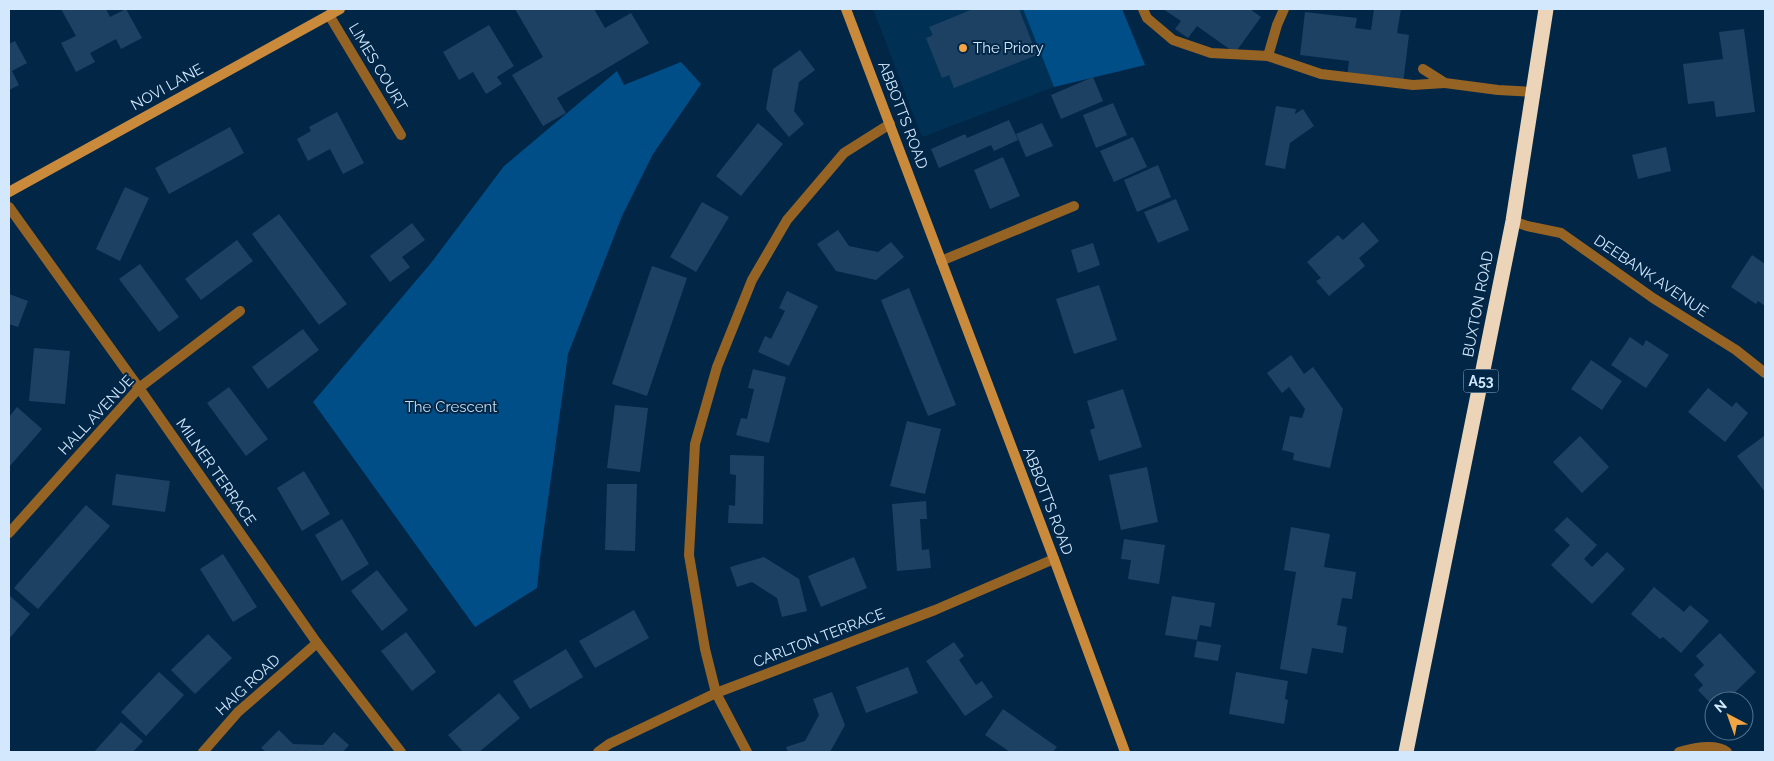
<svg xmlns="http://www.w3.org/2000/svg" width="1774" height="761" viewBox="0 0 1774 761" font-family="Raleway,sans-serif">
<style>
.built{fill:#013055}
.green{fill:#004e87}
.building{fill:#1d4163}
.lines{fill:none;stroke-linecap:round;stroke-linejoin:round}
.lane{stroke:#956324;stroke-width:10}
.street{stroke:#956324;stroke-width:10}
.secondary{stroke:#ca8a3c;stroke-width:10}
.highway{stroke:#ecd4b9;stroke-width:15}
.poi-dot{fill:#f2a542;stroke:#012646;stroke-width:2}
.labels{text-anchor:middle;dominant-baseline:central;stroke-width:4;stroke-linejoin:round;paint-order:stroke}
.shield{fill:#012646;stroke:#94aec6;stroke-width:1}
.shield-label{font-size:14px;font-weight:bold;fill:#d3e8fd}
.poi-label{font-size:15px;fill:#d3e8fd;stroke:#012646;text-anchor:start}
.street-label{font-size:15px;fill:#d3e8fd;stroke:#012646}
.park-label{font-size:15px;fill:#c6dcf2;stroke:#012646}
</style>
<rect width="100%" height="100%" fill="#012646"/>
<polygon class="built" points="873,9 1023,9 1054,87 922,137"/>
<g class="green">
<polygon points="1023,9 1122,9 1145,65 1054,87"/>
<polygon points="681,62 701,84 653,154 622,216 568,354 540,558 537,588 475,627 313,402 431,263 504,166 617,71 624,85"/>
</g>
<g class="building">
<polygon points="61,9 106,9 110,17 126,9 142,38 121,49 116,39 90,53 95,62 76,72 61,43 76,36"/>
<polygon points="515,9 594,9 605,28 631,13 649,43 557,98 566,113 543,126 512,75 543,57"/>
<polygon points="973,9 1019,9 1037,55 954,88 949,75 942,78 926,38 933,35 929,27"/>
<polygon points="1163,9 1250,9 1261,17 1235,53 1197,26 1188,38 1175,29 1181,21"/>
<polygon points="1374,9 1401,9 1397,33 1409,35 1403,84 1347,77 1349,61 1300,55 1305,12 1357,18 1355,28 1371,30"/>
<polygon points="489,25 514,66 497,77 502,84 486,94 473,72 459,80 443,52"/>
<polygon points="1744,29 1755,112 1716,117 1714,101 1688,104 1683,64 1723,59 1719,32"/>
<polygon points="15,41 27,63 12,71 19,85 9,90 9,44"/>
<polygon points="800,50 815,70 799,82 794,111 804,124 789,137 766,109 773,69"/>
<polygon points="1093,77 1103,101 1061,119 1051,95"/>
<polygon points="1113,103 1127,135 1096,148 1083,115"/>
<polygon points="1276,106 1296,109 1295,114 1303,109 1314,126 1290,143 1285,169 1265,165"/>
<polygon points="337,112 364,163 343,174 330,149 308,161 297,139 311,131 309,127"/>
<polygon points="1009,120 1018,140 994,151 991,145 939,168 931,149 965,134 967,138"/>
<polygon points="758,123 783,144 741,196 716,176"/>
<polygon points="1042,123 1053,146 1026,157 1016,134"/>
<polygon points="230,127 244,153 169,194 155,168"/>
<polygon points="1133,137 1147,167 1114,182 1100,151"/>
<polygon points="1666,147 1671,171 1638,179 1632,155"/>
<polygon points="1003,157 1020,196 990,209 974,170"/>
<polygon points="1158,165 1171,197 1137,212 1124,180"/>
<polygon points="125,187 149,198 120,261 96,249"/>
<polygon points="1176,199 1189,230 1158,243 1144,212"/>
<polygon points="702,202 729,217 696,272 670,257"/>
<polygon points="279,214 347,304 319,325 252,234"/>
<polygon points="1363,222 1379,241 1359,258 1365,266 1329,296 1316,281 1321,278 1307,262 1338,235 1343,240"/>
<polygon points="412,223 425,240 402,257 410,267 390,282 370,256"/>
<polygon points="838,230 849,246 878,252 891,242 904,257 876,280 836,271 817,244"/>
<polygon points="237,240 253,261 201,300 185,279"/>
<polygon points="1093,243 1100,265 1078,273 1071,250"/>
<polygon points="1752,255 1765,264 1765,306 1758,301 1756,304 1731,287"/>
<polygon points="140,264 179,317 159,332 119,279"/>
<polygon points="652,266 687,278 647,396 612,384"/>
<polygon points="1099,285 1117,340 1074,354 1056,299"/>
<polygon points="909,288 956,405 928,416 881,300"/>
<polygon points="787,291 818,306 789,366 758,352 765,336 771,339 785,311 779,308"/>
<polygon points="9,294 28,301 18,327 9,324"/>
<polygon points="303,329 319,350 268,389 252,367"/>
<polygon points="1630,337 1643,346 1646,340 1669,355 1646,388 1611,365"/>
<polygon points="34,348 70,351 65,404 29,401"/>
<polygon points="1291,355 1304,374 1313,367 1343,409 1330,468 1293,460 1294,453 1282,450 1290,416 1302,418 1305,409 1289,387 1282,393 1267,373"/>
<polygon points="1591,360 1622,381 1602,410 1571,389"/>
<polygon points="753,369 786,377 769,443 736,435 741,418 747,419 754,389 748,388"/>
<polygon points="229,387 268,439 246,456 207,403"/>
<polygon points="1708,388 1732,407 1736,402 1748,413 1725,442 1688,412"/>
<polygon points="1123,389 1142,447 1099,461 1090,430 1095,428 1087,401"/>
<polygon points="615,405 648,408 640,472 607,468"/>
<polygon points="17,407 42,429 9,467 9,417"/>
<polygon points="907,421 941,429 925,494 890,486"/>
<polygon points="1580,436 1609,467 1582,493 1553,462"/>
<polygon points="1764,436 1765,437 1765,492 1737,456"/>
<polygon points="730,455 764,456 763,524 728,523 729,505 735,506 736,475 730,474"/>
<polygon points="1147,467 1158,522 1121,530 1109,475"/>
<polygon points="304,471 330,514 302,531 277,488"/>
<polygon points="116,474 170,481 165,512 112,505"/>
<polygon points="607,484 637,484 635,551 605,550"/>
<polygon points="926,501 927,519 920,519 922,550 929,549 931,568 897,571 892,504"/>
<polygon points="86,505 110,526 38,609 14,588"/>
<polygon points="1567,517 1597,545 1584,559 1592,567 1607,552 1625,569 1592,604 1551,565 1570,545 1554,530"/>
<polygon points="342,519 369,564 342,581 315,535"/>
<polygon points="1291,527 1330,534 1324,567 1356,572 1352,599 1342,598 1337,625 1347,627 1343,653 1312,648 1307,674 1280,669 1296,572 1284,570"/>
<polygon points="1124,539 1165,545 1159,584 1128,579 1131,560 1121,559"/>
<polygon points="223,554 257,607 233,622 200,569"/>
<polygon points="764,557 799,579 807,611 782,617 777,598 752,582 737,587 730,567"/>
<polygon points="854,557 867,588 821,607 808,576"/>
<polygon points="377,570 408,610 382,631 351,591"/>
<polygon points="1654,587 1684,612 1690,605 1709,621 1681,653 1663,637 1660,639 1631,614"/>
<polygon points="9,595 30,614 9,639"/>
<polygon points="1172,596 1215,603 1211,627 1200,625 1197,640 1165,635"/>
<polygon points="634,610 649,638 595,668 579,641"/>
<polygon points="406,632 436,672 412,691 381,651"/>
<polygon points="1720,633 1756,672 1726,701 1714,701 1714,707 1698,690 1703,685 1694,675 1704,665 1696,656"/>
<polygon points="208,634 232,658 195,694 171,670"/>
<polygon points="1197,641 1221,645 1218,661 1194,657"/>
<polygon points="954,642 964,656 959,660 976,685 982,681 993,697 965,716 926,661"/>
<polygon points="566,649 583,677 530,709 513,681"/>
<polygon points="908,667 918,693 866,713 856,687"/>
<polygon points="159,672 184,695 146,736 121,712"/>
<polygon points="1236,672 1288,681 1285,699 1288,700 1284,724 1229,714"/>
<polygon points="832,692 845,725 830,752 788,752 786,747 805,741 819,715 813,699"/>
<polygon points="499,693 520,718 479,752 463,752 448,735"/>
<polygon points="1003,709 1057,747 1053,752 1010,752 985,735"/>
<polygon points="121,722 143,741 133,752 94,752"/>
<polygon points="279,730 293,744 323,745 334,732 349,745 343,752 266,752 261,748"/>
</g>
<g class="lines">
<g class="lane">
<polyline points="1143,9 1147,18 1173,40 1211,53 1268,56 1321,74 1413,85 1445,83"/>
<polyline points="1268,56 1277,25 1284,9"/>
<polyline points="1423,69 1445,83 1498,90 1533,92"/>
</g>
<g class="street">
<polyline points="329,15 401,135"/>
<polyline points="9,207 139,388 317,643 401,752"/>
<polyline points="1513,221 1527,226 1561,233 1653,298 1736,350 1765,373"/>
<polyline points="941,261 1074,206"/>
<polyline points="9,533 139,388 240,311"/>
<polyline points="203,752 238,712 317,643"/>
<polyline points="598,752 609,744 716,693 935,610 1054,559"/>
<polyline points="747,752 716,693 705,649 689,555 695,444 717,367 752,280 787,220 844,153 890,124"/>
<path d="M1679,752C1693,748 1715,743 1727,752"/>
</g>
<g class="secondary">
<polyline points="846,9 1054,559 1125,752"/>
<polyline points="9,192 340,9"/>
</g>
<polyline class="highway" points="1406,752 1513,221 1546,9"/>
</g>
<circle class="poi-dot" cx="963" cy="48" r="5"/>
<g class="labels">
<rect class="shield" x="1463.5" y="369.5" width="35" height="23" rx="4"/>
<g class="shield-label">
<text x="1481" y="381">A53</text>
</g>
<g class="poi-label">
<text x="973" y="48">The Priory</text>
</g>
<g class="street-label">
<text transform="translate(378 67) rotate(59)">LIMES COURT</text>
<text transform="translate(167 87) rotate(-29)">NOVI LANE</text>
<text transform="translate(903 115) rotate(69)">ABBOTTS ROAD</text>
<text transform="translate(1651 276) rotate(34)">DEEBANK AVENUE</text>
<text transform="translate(1478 304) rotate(-79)">BUXTON ROAD</text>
<text transform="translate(96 415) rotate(-47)">HALL AVENUE</text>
<text transform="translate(216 472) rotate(55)">MILNER TERRACE</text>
<text transform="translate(1048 501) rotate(69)">ABBOTTS ROAD</text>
<text transform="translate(819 638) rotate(-21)">CARLTON TERRACE</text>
<text transform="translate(248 685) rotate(-43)">HAIG ROAD</text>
</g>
<g class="park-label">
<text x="451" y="407">The Crescent</text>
</g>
</g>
<rect width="1774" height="761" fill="none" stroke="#d3e8fd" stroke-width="20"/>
<g transform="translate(1729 716) rotate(319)"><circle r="24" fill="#012646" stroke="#55748f"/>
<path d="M0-4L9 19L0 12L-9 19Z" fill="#f2a542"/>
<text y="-8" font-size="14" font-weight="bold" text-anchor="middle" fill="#d3e8fd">N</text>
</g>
</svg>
